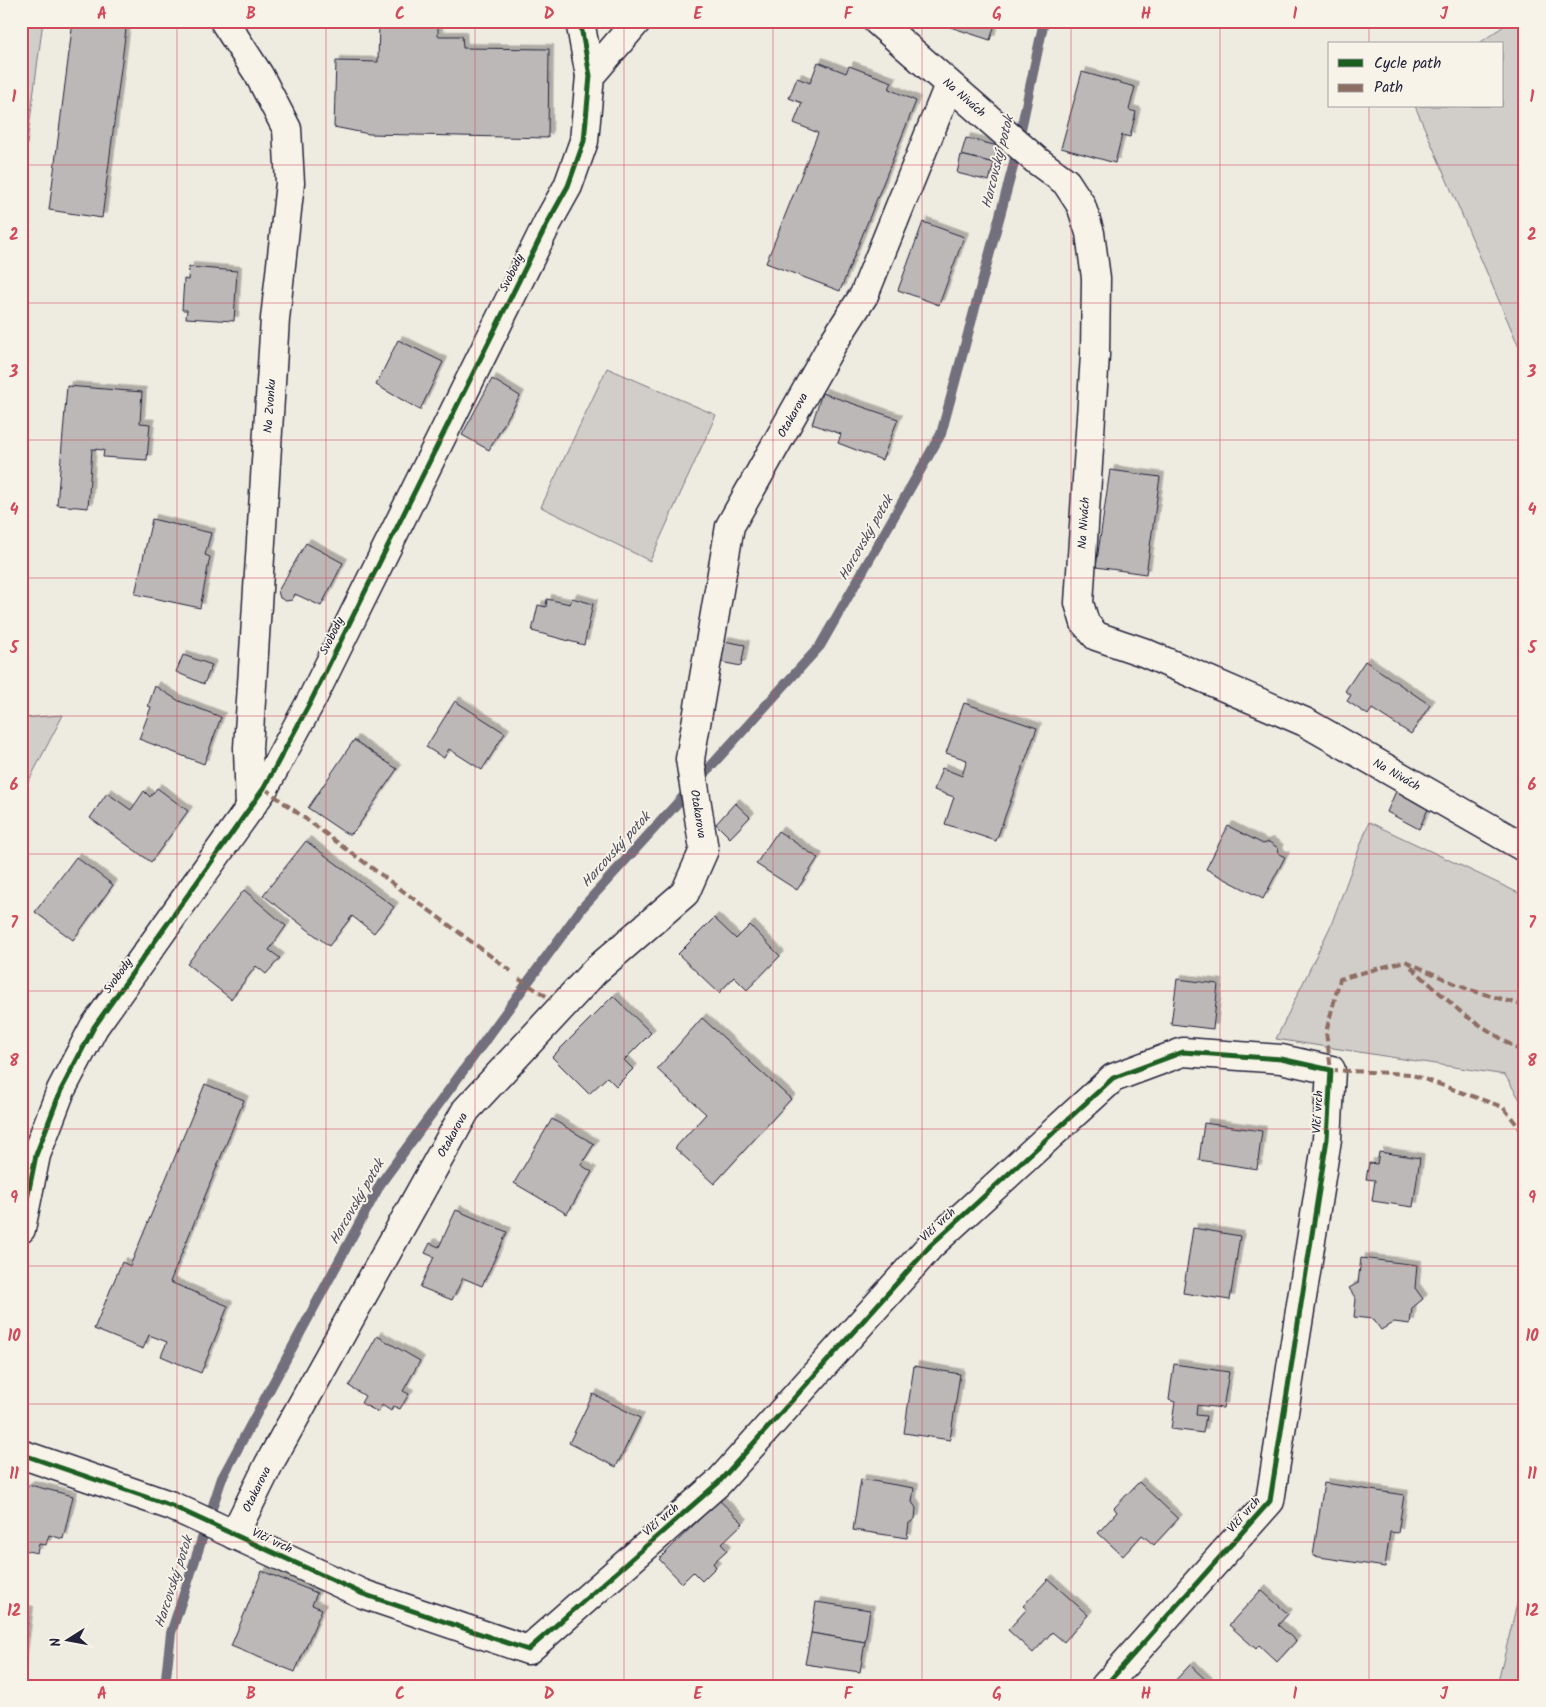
<svg xmlns="http://www.w3.org/2000/svg" width="1546" height="1707" viewBox="0 0 1546 1707" font-family="Kalam,sans-serif">
<style>
.green{fill:#d1cdc9;stroke:#7a7882}
.lines{fill:none;stroke-linecap:round;stroke-linejoin:round}
.stream{stroke:#716f7b;stroke-width:10}
.building{fill:#bbb8b7;stroke:#22223b;filter:url(#shadow)}
.street-casing{stroke:#22223b;stroke-width:31}
.street{stroke:#f7f3e8;stroke-width:28}
.quiet{stroke:#8d6e63;stroke-width:4;stroke-dasharray:8 4;stroke-linecap:butt}
.cycleway-casing{stroke:#f7f3e8;stroke-width:8}
.cycleway{stroke:#1b5e20;stroke-width:5}
.grid{fill:none;stroke:#d1495b;stroke-width:1;stroke-opacity:0.55}
.labels{text-anchor:middle;dominant-baseline:central;stroke-width:4;stroke-linejoin:round;paint-order:stroke}
.street-label{font-size:12px;fill:#22223b;stroke:#f7f3e8}
.water-label{font-size:14px;font-style:italic;fill:#504f60;stroke:#f7f3e8}
.neatline{fill:none;stroke:#d1495b;stroke-width:2}
.grid-label{font-size:16px;text-anchor:middle;font-weight:bold;fill:#d1495b}
</style>
<defs>
<filter id="shadow"><feDropShadow dx="4.5" dy="-4.5" stdDeviation="0" flood-color="#0004"/></filter>
</defs>
<rect width="100%" height="100%" fill="#eeebe1"/>
<filter id="ink" filterUnits="userSpaceOnUse"><feTurbulence type="fractalNoise" baseFrequency=".02" numOctaves="2"/><feDisplacementMap in="SourceGraphic" scale="10" xChannelSelector="R" yChannelSelector="G"/><feConvolveMatrix kernelMatrix="1 2 1 2 8 2 1 2 1" color-interpolation-filters="sRGB"/></filter>
<g filter="url(#ink)">
<g class="green">
<polygon points="21,21 43,21 21,190"/>
<polygon points="1511,21 1525,21 1525,361 1415,106 1502,106 1502,44 1478,44"/>
<polygon points="607,368 716,415 650,561 541,507"/>
<polygon points="63,715 21,796 21,718"/>
<polygon points="1369,822 1525,896 1525,1108 1505,1075 1276,1039 1331,925"/>
<polygon points="1525,1571 1525,1686 1497,1686"/>
</g>
<g class="lines">
<polyline class="stream" points="165,1686 171,1633 222,1478 381,1183 582,908 820,646 941,434 1013,167 1044,21"/>
</g>
<g class="building">
<polygon points="73,21 127,21 102,218 49,210"/>
<polygon points="379,21 438,21 438,36 462,36 463,48 549,49 548,138 369,134 334,127 336,61 378,62"/>
<polygon points="932,21 996,21 990,40"/>
<polygon points="818,62 846,73 849,66 892,82 889,89 916,101 840,291 766,263 818,133 794,123 802,103 789,98 797,78 810,83"/>
<polygon points="1082,72 1135,87 1129,110 1136,112 1130,137 1122,135 1115,163 1061,148"/>
<polygon points="966,138 998,146 994,163 961,155"/>
<polygon points="961,155 994,163 989,181 957,173"/>
<polygon points="923,222 964,237 939,305 898,290"/>
<polygon points="189,267 237,271 234,321 186,318 187,310 182,310 184,279 188,280"/>
<polygon points="398,340 443,362 420,410 376,385"/>
<polygon points="492,379 520,396 489,450 462,435"/>
<polygon points="67,386 142,392 140,423 150,424 147,460 103,457 104,450 92,449 88,508 57,505"/>
<polygon points="822,393 898,419 882,460 838,443 841,434 812,424"/>
<polygon points="1110,470 1160,477 1146,574 1096,567"/>
<polygon points="152,519 211,533 205,555 210,557 200,608 135,594"/>
<polygon points="306,543 343,563 321,606 295,594 292,600 286,601 280,598 278,591"/>
<polygon points="572,598 593,604 584,645 532,631 538,605 546,607 547,599 570,604"/>
<polygon points="724,641 745,645 741,666 720,662"/>
<polygon points="183,655 212,665 204,684 176,672"/>
<polygon points="1365,661 1430,705 1411,734 1372,709 1368,715 1347,701 1351,695 1345,691"/>
<polygon points="155,686 179,701 221,717 204,764 139,739 151,707 148,706"/>
<polygon points="455,701 505,733 482,770 449,749 444,758 426,747"/>
<polygon points="964,703 1037,728 996,841 945,824 954,797 934,790 942,768 962,776 967,760 946,753"/>
<polygon points="354,740 397,769 356,829 351,834 348,834 342,831 308,808"/>
<polygon points="157,788 188,811 151,862 90,818 107,793 131,810 144,791 150,797"/>
<polygon points="1396,791 1428,809 1419,829 1387,812"/>
<polygon points="735,803 750,817 730,838 716,824"/>
<polygon points="1228,826 1263,844 1269,842 1278,848 1279,854 1285,857 1263,899 1206,869"/>
<polygon points="778,831 818,858 797,890 756,864"/>
<polygon points="306,841 394,907 374,933 352,916 329,946 263,895"/>
<polygon points="76,857 113,885 73,940 35,912"/>
<polygon points="244,890 286,926 269,950 280,958 266,974 256,966 231,999 187,964"/>
<polygon points="714,918 736,939 750,925 780,956 747,990 734,977 719,993 678,954"/>
<polygon points="1177,979 1218,984 1213,1029 1171,1024"/>
<polygon points="613,996 651,1033 624,1060 633,1069 616,1086 607,1077 589,1094 552,1057"/>
<polygon points="702,1018 791,1099 714,1184 675,1148 706,1114 657,1069"/>
<polygon points="205,1084 244,1100 170,1282 228,1306 201,1373 161,1356 167,1342 149,1335 143,1349 94,1329 122,1262 130,1266"/>
<polygon points="552,1119 594,1144 581,1165 592,1172 567,1214 514,1183"/>
<polygon points="1204,1123 1262,1131 1257,1169 1199,1160"/>
<polygon points="1379,1152 1420,1158 1413,1207 1372,1201 1375,1180 1366,1179 1369,1163 1377,1164"/>
<polygon points="456,1210 507,1232 482,1286 463,1278 452,1300 420,1287 434,1257 425,1253 430,1243 439,1247"/>
<polygon points="1193,1228 1240,1236 1230,1300 1183,1293"/>
<polygon points="1361,1258 1417,1265 1415,1288 1423,1299 1412,1308 1410,1324 1394,1322 1381,1330 1373,1319 1354,1317 1356,1299 1349,1288 1358,1283"/>
<polygon points="377,1336 420,1361 403,1391 409,1394 400,1409 393,1406 391,1411 382,1405 378,1412 361,1403 365,1396 349,1386"/>
<polygon points="1174,1364 1229,1372 1223,1408 1197,1405 1196,1415 1206,1416 1203,1433 1171,1429 1175,1402 1169,1400"/>
<polygon points="914,1366 960,1374 950,1440 904,1433"/>
<polygon points="593,1394 640,1418 616,1467 569,1443"/>
<polygon points="861,1479 914,1488 912,1502 916,1508 915,1519 909,1523 907,1538 853,1530"/>
<polygon points="1139,1482 1178,1519 1154,1545 1142,1535 1123,1556 1098,1533 1117,1512 1114,1508"/>
<polygon points="1324,1483 1404,1495 1398,1533 1390,1532 1385,1567 1313,1556"/>
<polygon points="30,1485 73,1496 63,1539 49,1535 46,1545 39,1544 37,1553 23,1550 25,1542 21,1541 21,1491"/>
<polygon points="719,1500 743,1523 721,1544 727,1550 713,1563 716,1567 702,1581 693,1572 682,1583 659,1559"/>
<polygon points="262,1571 317,1593 312,1605 322,1609 295,1672 231,1646"/>
<polygon points="1048,1579 1088,1615 1064,1642 1052,1632 1033,1653 1008,1630 1027,1609 1023,1606"/>
<polygon points="1261,1590 1288,1614 1278,1625 1296,1641 1277,1662 1259,1645 1256,1649 1229,1625"/>
<polygon points="816,1602 870,1610 865,1642 811,1633"/>
<polygon points="21,1609 29,1611 21,1674"/>
<polygon points="811,1633 865,1642 860,1672 805,1664"/>
<polygon points="1190,1665 1212,1686 1170,1686"/>
</g>
<g class="lines">
<defs>
<g id="street">
<polyline points="224,21 259,75 287,129 290,183 275,319 248,748 250,808"/>
<path id="s1" d="M877,21L1036,160L1066,182L1081,205L1090,233L1096,278L1095,355L1079,603L1085,623L1096,636L1143,652L1305,722L1525,848"/>
<polyline points="590,76 637,21"/>
<polyline points="21,1229 36,1155 61,1090 94,1027 264,788 311,701 548,222 568,186 584,141 590,76 580,21"/>
<polyline points="21,1454 172,1506 363,1594 528,1650 719,1482 931,1245 1113,1078 1183,1052 1281,1059 1331,1070 1327,1139 1270,1501 1105,1686"/>
<path id="s2" d="M234,1535L269,1464L466,1110L595,971L685,893L704,850L690,759L730,526L833,343L864,295L949,85"/>
</g>
</defs>
<use href="#street" class="street-casing"/>
<use href="#street" class="street"/>
<g class="quiet">
<polyline points="21,24 23,21"/>
<polyline points="264,788 511,971"/>
<polyline points="1411,967 1463,1014 1525,1054"/>
<polyline points="519,979 551,999"/>
<polyline points="1525,1006 1467,989 1405,961 1340,979 1326,1032 1331,1070 1410,1074 1503,1107 1525,1135"/>
</g>
<defs>
<g id="cycleway">
<polyline points="21,1229 36,1155 61,1090 94,1027 264,788 311,701 548,222 568,186 584,141 590,76 580,21"/>
<polyline points="21,1454 172,1506 363,1594 528,1650 719,1482 931,1245 1113,1078 1183,1052 1281,1059 1331,1070 1327,1139 1270,1501 1105,1686"/>
</g>
</defs>
<use href="#cycleway" class="cycleway-casing"/>
<use href="#cycleway" class="cycleway"/>
</g>
</g>
<path class="grid" d="M177,21V1686M326,21V1686M475,21V1686M624,21V1686M773,21V1686M922,21V1686M1071,21V1686M1220,21V1686M1369,21V44M1369,106V1686M21,165H1525M21,303H1525M21,440H1525M21,578H1525M21,716H1525M21,854H1525M21,991H1525M21,1129H1525M21,1266H1525M21,1404H1525M21,1542H1525"/>
<g class="labels">
<g class="street-label">
<text stroke="none"><textPath href="#s1" startOffset="116">Na Nivách</textPath></text>
<text transform="translate(512 273) rotate(-64)">Svobody</text>
<text transform="translate(270 406) rotate(-86)">Na Zvonku</text>
<text stroke="none"><textPath href="#s2" startOffset="1296">Otakarova</textPath></text>
<text transform="translate(1084 523) rotate(-86)">Na Nivách</text>
<text transform="translate(332 636) rotate(-64)">Svobody</text>
<text stroke="none"><textPath href="#s1" startOffset="1046">Na Nivách</textPath></text>
<text transform="translate(698 814) rotate(81)">Otakarova</text>
<text transform="translate(118 976) rotate(-54)">Svobody</text>
<text transform="translate(1318 1112) rotate(-87)">Vlčí vrch</text>
<text stroke="none"><textPath href="#s2" startOffset="456">Otakarova</textPath></text>
<text transform="translate(938 1225) rotate(-43)">Vlčí vrch</text>
<text stroke="none"><textPath href="#s2" startOffset="51">Otakarova</textPath></text>
<text transform="translate(1244 1515) rotate(-48)">Vlčí vrch</text>
<text transform="translate(661 1520) rotate(-41)">Vlčí vrch</text>
<text transform="translate(272 1541) rotate(25)">Vlčí vrch</text>
</g>
<g class="water-label">
<text transform="translate(998 162) rotate(-76)">Harcovský potok</text>
<text transform="translate(866 538) rotate(-60)">Harcovský potok</text>
<text transform="translate(616 850) rotate(-48)">Harcovský potok</text>
<text transform="translate(357 1202) rotate(-60)">Harcovský potok</text>
<text transform="translate(174 1582) rotate(-72)">Harcovský potok</text>
</g>
</g>
<rect width="1546" height="1707" fill="none" stroke="#f7f3e8" stroke-width="55"/>
<rect x="1328" y="42" width="175" height="65" fill="#f7f3e8" stroke="#a29fa3"/>
<rect x="1338" y="59" width="25" height="8" fill="#1b5e20" stroke="#a29fa3"/>
<text x="1374" y="68" font-size="15" fill="#22223b">Cycle path</text>
<rect x="1338" y="84" width="25" height="8" fill="#8d6e63" stroke="#a29fa3"/>
<text x="1374" y="92" font-size="15" fill="#22223b">Path</text>
<g transform="translate(68 1640) rotate(259)" stroke="#f7f3e8" stroke-width="4" paint-order="stroke">
<path d="M0-4L9 19L0 12L-9 19Z" fill="#22223b"/>
<text y="-8" font-size="14" font-weight="bold" text-anchor="middle" fill="#22223b">N</text>
</g>
<rect x="28" y="28" width="1490" height="1652" class="neatline"/>
<g class="grid-label">
<text x="102" y="19">A</text>
<text x="251" y="19">B</text>
<text x="400" y="19">C</text>
<text x="549" y="19">D</text>
<text x="698" y="19">E</text>
<text x="848" y="19">F</text>
<text x="997" y="19">G</text>
<text x="1146" y="19">H</text>
<text x="1295" y="19">I</text>
<text x="1444" y="19">J</text>
<text x="14" y="102">1</text>
<text x="1532" y="102">1</text>
<text x="14" y="240">2</text>
<text x="1532" y="240">2</text>
<text x="14" y="377">3</text>
<text x="1532" y="377">3</text>
<text x="14" y="515">4</text>
<text x="1532" y="515">4</text>
<text x="14" y="653">5</text>
<text x="1532" y="653">5</text>
<text x="14" y="790">6</text>
<text x="1532" y="790">6</text>
<text x="14" y="928">7</text>
<text x="1532" y="928">7</text>
<text x="14" y="1066">8</text>
<text x="1532" y="1066">8</text>
<text x="14" y="1203">9</text>
<text x="1532" y="1203">9</text>
<text x="14" y="1341">10</text>
<text x="1532" y="1341">10</text>
<text x="14" y="1479">11</text>
<text x="1532" y="1479">11</text>
<text x="14" y="1616">12</text>
<text x="1532" y="1616">12</text>
<text x="102" y="1699">A</text>
<text x="251" y="1699">B</text>
<text x="400" y="1699">C</text>
<text x="549" y="1699">D</text>
<text x="698" y="1699">E</text>
<text x="848" y="1699">F</text>
<text x="997" y="1699">G</text>
<text x="1146" y="1699">H</text>
<text x="1295" y="1699">I</text>
<text x="1444" y="1699">J</text>
</g>
</svg>
